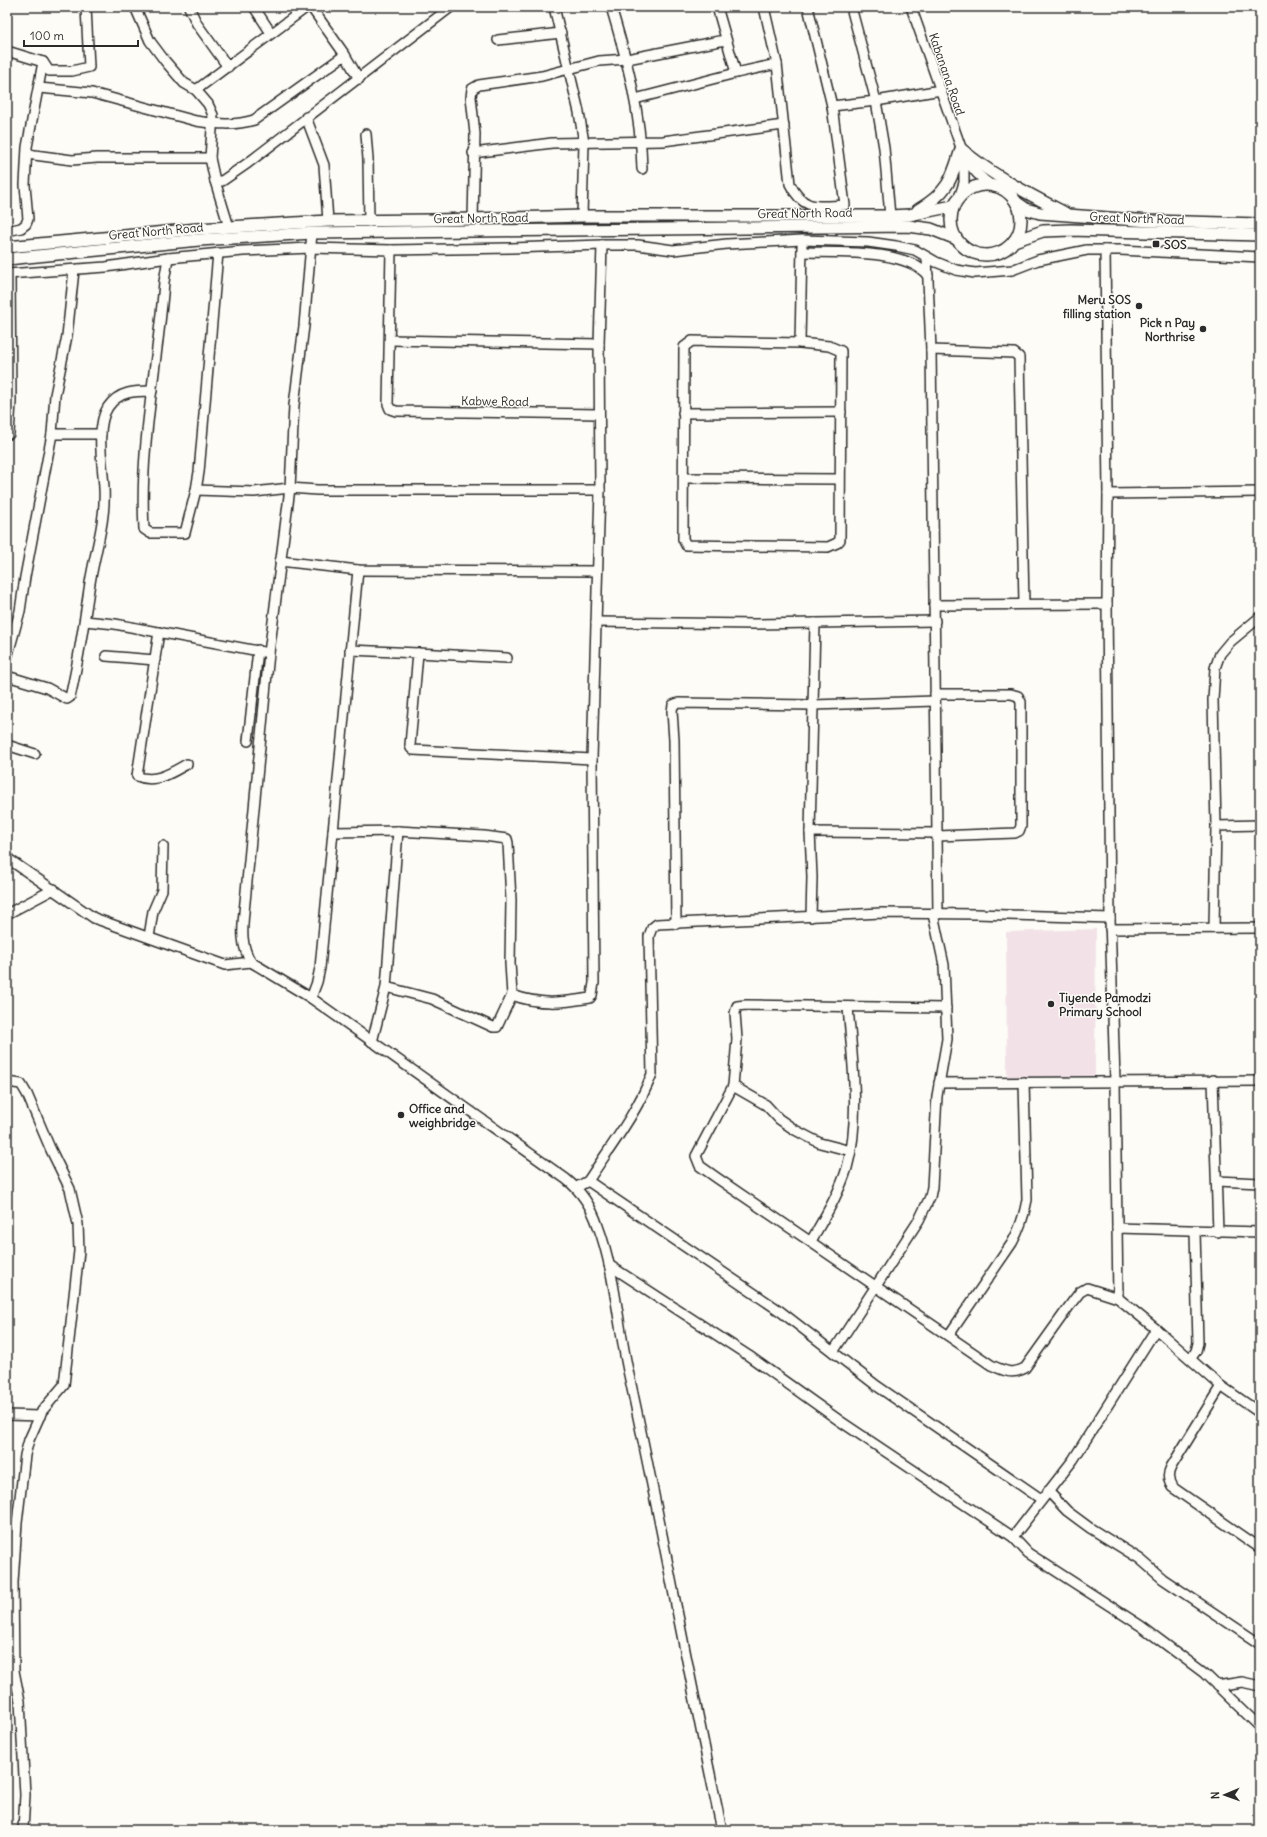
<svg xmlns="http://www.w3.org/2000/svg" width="1267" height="1837" viewBox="0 0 1267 1837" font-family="Delius,sans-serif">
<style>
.built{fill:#f2e2e7}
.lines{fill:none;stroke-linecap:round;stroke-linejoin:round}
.minor-casing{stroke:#2b2b2b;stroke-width:12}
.major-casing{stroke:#2b2b2b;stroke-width:14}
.minor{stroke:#fdfcf7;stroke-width:9}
.major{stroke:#fdfcf7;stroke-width:11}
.poi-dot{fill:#2b2b2b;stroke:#fdfcf7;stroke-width:1.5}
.labels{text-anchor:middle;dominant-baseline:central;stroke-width:3;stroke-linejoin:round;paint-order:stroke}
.street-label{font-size:12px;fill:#2b2b2b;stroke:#fdfcf7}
.poi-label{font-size:12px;font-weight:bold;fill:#2b2b2b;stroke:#fdfcf7;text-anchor:start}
</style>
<rect width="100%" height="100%" fill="#fdfcf7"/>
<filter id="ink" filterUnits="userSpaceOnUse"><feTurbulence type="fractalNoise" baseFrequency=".025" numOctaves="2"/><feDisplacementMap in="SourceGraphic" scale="8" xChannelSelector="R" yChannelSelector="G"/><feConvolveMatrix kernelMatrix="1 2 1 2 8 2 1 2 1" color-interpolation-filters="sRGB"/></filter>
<g filter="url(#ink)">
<polygon class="built" points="1096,929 1095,1077 1007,1077 1006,932"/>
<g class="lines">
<defs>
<g id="minor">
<polyline points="135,7 150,41 165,61 184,83 196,90 208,104 213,115 210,158 215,181 229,227"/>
<polyline points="189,7 197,24 228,67"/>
<polyline points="254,7 271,33"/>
<polyline points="311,7 345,55 359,79"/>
<polyline points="554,7 579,112 584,143 582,216"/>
<path d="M611,7C627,60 641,113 642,169"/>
<polyline points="717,7 736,73 777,64 764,7"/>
<polyline points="851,7 876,101 884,148 890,216"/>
<path d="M911,7L964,156C972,170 981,179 994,187"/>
<polyline points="498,40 561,33"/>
<polyline points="7,51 43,62 49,71 72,71 89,67 86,7"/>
<path d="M777,64L790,184C804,212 818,206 845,205L832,106L808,7"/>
<path d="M39,88L92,93L196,121C216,124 235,126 254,120L345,55"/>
<polyline points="196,90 307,7"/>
<polyline points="635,99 736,73"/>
<polyline points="832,106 876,101 941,90"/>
<polyline points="306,117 324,165 328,221"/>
<polyline points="366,134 368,159 369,222"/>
<polyline points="473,153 552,143 663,141 784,125"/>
<polyline points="27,154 72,160 97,158 210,158"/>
<polyline points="215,181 222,181 248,163 451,7"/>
<polyline points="960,195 964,183 964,160"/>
<polyline points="473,219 475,134 471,97 472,89 479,85 542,76 599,61 627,59 725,40"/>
<polyline points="7,231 21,228 26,224 28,219 25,185 27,147 43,62"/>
<path d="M312,233L304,326L294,405L290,488L269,653L245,902C243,924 239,943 251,962L311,998L566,1179C581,1191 592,1208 598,1226C615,1271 618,1327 629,1375C662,1526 689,1679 722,1830"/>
<polyline points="391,250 388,404 390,409 396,411 599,414"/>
<polyline points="1105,250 1108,494 1107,604 1110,918 1115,1081 1118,1298"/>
<path d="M803,252C835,253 907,248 928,276"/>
<polyline points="927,257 931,350 938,914"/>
<path d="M168,258L164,282C158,363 139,447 144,529L150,533H185L196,490L199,472L218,253"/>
<polyline points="7,274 106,267 168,258 243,251 311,248 391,250 511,248 602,245 638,245 673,250 727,244 802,240 868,242 896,246 915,250 936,262 956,270 975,273 1012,270 1038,260 1087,250 1120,250 1260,257"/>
<polyline points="390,340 599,344"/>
<polygon points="692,341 800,343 829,346 841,351 840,540 837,543 828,547 686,545 683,539 684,347"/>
<polyline points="800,343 802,246"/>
<polyline points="931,350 1014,353 1019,357 1024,604"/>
<polyline points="683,413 841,412"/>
<polyline points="9,434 11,402 10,274"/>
<polyline points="52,434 101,434"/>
<polyline points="684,478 839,479"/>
<polyline points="196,490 254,492 290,488 317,490 600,490"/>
<polyline points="1108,494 1260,492"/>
<polyline points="280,561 358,570 597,571"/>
<polyline points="934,605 1107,604"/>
<polyline points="85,621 115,624 269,653"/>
<polyline points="596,622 756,624 935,621"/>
<path d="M159,632L137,776C155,784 171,773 187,764"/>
<polyline points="350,650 418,653 410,745 411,748 413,750 592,759"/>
<polyline points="418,653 507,658"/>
<polyline points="106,656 155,660"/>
<polyline points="7,658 20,611 25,577 52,434 55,395 67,336 74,270"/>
<path d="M7,676L47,688L67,699L70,697C79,660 84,622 90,583C95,551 106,521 104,488C103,465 95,427 108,407C119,391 135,391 152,391"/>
<polyline points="935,694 1011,694 1018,696 1021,702 1021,826 1019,831 1015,833 937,836"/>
<polyline points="248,741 258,650"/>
<polyline points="7,745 35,754"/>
<polyline points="1216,826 1260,825"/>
<polyline points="333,832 398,831 484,836 507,839 508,843 511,900 510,963 512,995 497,1027 493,1027 432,999 386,987"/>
<polyline points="810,832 937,833"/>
<polyline points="7,858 94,918 225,965 251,962"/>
<polyline points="7,914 54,889"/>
<polyline points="811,917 812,877 810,832 815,623"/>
<polyline points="676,924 674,740 672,711 673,705 678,703 813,705 935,701"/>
<polyline points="1214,927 1216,826 1213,700 1215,668 1220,654 1230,642 1260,617"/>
<polyline points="1110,929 1260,928"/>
<polyline points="149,937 153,911 162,890 163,846"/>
<path d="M512,995C540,1005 561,1003 590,998L592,995L594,983L592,759L600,490L599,344L602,245"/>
<polyline points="311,998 317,982 320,968 358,570"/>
<path d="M946,1008L746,1005L737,1006L735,1013L737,1039L733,1086L696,1156L700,1166L717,1178L991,1365C1004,1371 1012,1375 1025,1368L1073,1301L1080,1292L1087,1288L1118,1298L1156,1329L1073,1460L1013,1537"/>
<polyline points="372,1042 386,987 398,831"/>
<polyline points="1213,1080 1218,1232"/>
<polyline points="7,1082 21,1084 27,1094 50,1148 70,1189 78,1224 79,1251 64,1385 42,1411 29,1440 25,1455 17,1523 13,1582 14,1671 20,1701 25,1795 23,1830"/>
<polyline points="939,1083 1260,1081"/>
<polyline points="733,1086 766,1105 779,1119 795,1130 820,1143 851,1151"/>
<polyline points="588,1181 780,1311 877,1386 1041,1499"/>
<polyline points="1217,1181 1260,1183"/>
<path d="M577,1187L588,1181C610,1147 637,1113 652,1074L649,936L652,928L657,924L881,913L976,914L1110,918"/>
<polyline points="1117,1228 1260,1232"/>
<path d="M811,1241C824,1218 839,1194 847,1168C861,1119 852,1057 848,1007"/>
<polyline points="609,1265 749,1356 840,1421 1013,1537 1028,1553 1141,1626 1204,1673 1260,1727"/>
<polyline points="1156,1329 1221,1386 1260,1413"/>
<path d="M949,1335L1012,1243C1020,1229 1024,1216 1027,1200L1024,1082"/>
<polyline points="833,1352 919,1220 930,1197 932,1187 937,1096 947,1039 944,965 933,914"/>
<polyline points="1191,1358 1196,1351 1198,1343 1195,1232"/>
<path d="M1221,1386L1171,1467C1167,1475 1168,1480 1172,1487L1260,1548"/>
<polyline points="7,1415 40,1416"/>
<polyline points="1048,1491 1067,1511 1090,1528 1140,1559 1163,1579 1260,1644"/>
<polyline points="1217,1686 1242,1682 1260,1686"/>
</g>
<g id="major">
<circle cx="986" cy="220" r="35"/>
<polyline points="1016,202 1026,209 1040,213 1150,221 1260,224"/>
<path d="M918,210C947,193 952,180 961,149C991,175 1029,194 1065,213"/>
<polyline points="1014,241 1043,231 1070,230 1260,235"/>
<polyline points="7,247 198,229 328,221 436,220 582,216 890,216 909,215 953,206"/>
<polyline points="7,259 199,240 312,233 908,226 931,229 954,238"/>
</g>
</defs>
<use href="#minor" class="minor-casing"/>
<use href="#major" class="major-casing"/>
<use href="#minor" class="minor"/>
<use href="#major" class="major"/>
</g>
</g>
<g class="poi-dot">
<rect x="1152" y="240" width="8" height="8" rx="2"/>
<circle cx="1139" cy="306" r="4"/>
<circle cx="1203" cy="329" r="4"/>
<circle cx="1051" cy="1004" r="4"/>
<circle cx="401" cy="1115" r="4"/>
</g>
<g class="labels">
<g class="street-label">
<text transform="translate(947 74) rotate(71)">Kabanana Road</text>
<text transform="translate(805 213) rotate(-1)">Great North Road</text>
<text transform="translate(481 218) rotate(-1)">Great North Road</text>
<text transform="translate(1137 218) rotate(2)">Great North Road</text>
<text transform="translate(156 231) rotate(-5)">Great North Road</text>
<text transform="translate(495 401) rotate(1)">Kabwe Road</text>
</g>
<g class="poi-label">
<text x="1164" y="244">SOS</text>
<text x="1131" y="299" text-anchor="end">Meru SOS<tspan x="1131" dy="14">filling station</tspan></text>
<text x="1195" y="322" text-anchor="end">Pick n Pay<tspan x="1195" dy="14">Northrise</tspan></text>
<text x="1059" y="997">Tiyende Pamodzi<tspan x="1059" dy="14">Primary School</tspan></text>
<text x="409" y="1108">Office and<tspan x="409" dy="14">weighbridge</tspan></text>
</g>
</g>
<rect width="1267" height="1837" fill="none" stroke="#fdfcf7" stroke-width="24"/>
<rect x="12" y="12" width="1243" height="1813" fill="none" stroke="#2b2b2b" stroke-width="1.5" filter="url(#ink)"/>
<g transform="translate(1225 1795) rotate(268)" stroke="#fdfcf7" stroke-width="3" paint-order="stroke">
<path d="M0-3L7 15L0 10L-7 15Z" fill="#2b2b2b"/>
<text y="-6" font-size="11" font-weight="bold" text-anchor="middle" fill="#2b2b2b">N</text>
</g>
<path d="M24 40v6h114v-6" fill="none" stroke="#2b2b2b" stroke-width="2"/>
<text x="30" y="40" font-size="12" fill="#2b2b2b" stroke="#fdfcf7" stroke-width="3" paint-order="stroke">100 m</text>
</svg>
